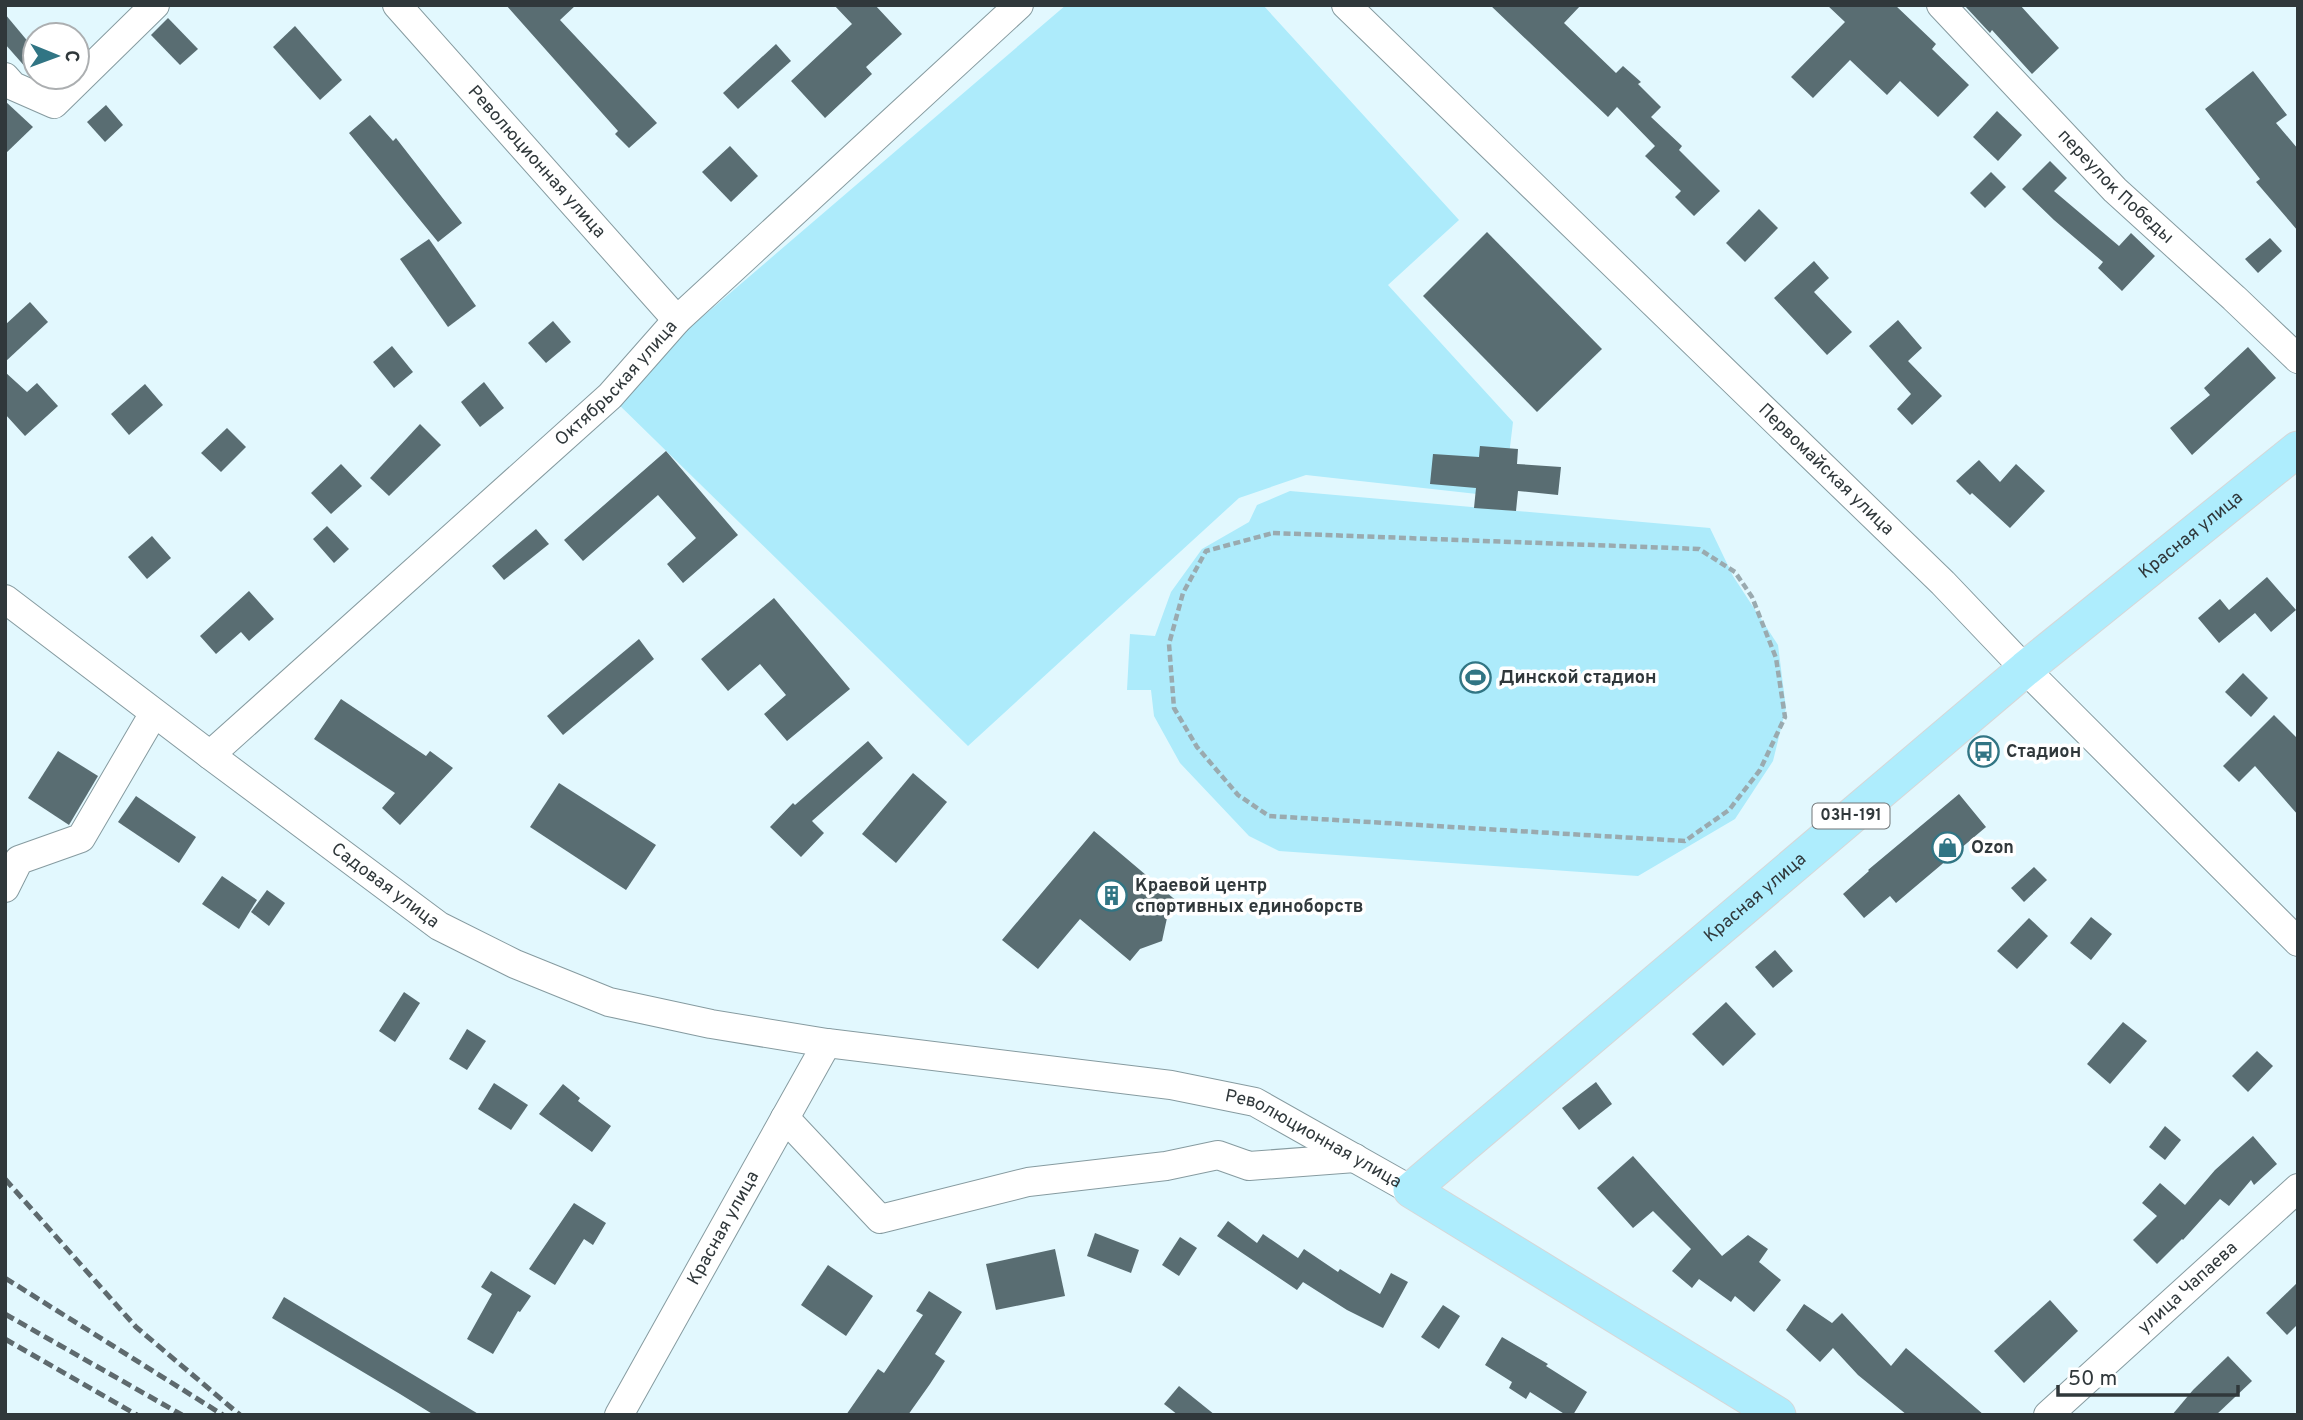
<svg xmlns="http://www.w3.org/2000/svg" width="2303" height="1420" viewBox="0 0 2303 1420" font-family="Overpass,sans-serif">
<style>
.green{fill:#adebfb}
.building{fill:#596d72}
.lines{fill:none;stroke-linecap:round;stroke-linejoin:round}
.minor-casing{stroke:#869ba0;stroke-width:30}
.major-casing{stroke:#d6d7d8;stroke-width:37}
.path{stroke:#9aaaaf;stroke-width:4.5;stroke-dasharray:7 3.5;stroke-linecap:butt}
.minor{stroke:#fff;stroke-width:28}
.major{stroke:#aeedfd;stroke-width:35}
.rail{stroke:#5e6a6e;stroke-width:5;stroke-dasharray:10 5;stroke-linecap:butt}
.labels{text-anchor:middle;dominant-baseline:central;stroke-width:7;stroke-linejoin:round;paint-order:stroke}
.shield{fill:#fff;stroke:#6e7476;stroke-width:2}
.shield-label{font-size:16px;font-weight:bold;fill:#30383b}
.street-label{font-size:18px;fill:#30383b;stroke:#fff}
.poi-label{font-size:18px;font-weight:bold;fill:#30383b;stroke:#fff;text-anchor:start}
</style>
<rect width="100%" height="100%" fill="#e2f8fe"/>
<g class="green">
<polygon points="1066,5 1263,5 1459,220 1388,285 1513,422 1504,497 1306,475 1239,498 968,746 610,396"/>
<polygon points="1290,491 1710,528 1733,576 1778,645 1786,708 1773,761 1735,819 1638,876 1279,851 1249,836 1180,763 1154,716 1151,690 1127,690 1130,634 1155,636 1171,592 1202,549 1249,522 1257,505"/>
</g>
<g class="building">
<polygon points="506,5 576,5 560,20 657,123 629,148 615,134 618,131"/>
<polygon points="834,5 875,5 902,34 866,67 872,74 825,118 791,81 852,24"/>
<polygon points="1490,5 1581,5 1564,23 1616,73 1623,66 1641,82 1638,84 1661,107 1651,117 1682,146 1679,150 1720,191 1694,216 1675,197 1681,191 1645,156 1655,146 1617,107 1608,117"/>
<polygon points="1827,5 1895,5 1936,44 1932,49 1969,85 1938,117 1900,81 1887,95 1850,60 1813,98 1791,77 1845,22"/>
<polygon points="1964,5 2020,5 2059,48 2032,74 1992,30 1990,33"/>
<polygon points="5,14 35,50 35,78 5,44"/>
<polygon points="168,18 198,49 180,65 151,35"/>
<polygon points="295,26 342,80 320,100 273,47"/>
<polygon points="776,44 791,61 738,109 723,93"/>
<polygon points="2253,71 2287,115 2276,123 2298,149 2298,231 2256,182 2260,179 2205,109"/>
<polygon points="5,101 33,127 5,154"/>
<polygon points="106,105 123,125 105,142 87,122"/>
<polygon points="1997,111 2022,135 1998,161 1973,137"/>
<polygon points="370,115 393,141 396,138 462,223 438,242 349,133"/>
<polygon points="730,146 758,176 731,202 702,172"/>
<polygon points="2050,161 2067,178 2054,191 2119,246 2131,233 2155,256 2122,291 2098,268 2103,262 2054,220 2022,189"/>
<polygon points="1991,172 2006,187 1985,208 1970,193"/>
<polygon points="1759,209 1778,228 1745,262 1726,243"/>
<polygon points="1487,232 1602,349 1537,412 1423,296"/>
<polygon points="2270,238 2282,251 2258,273 2245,259"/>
<polygon points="429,239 476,306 448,327 400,259"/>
<polygon points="1814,261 1829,278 1814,292 1852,332 1827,355 1774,298"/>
<polygon points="30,302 48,322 5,362 5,325"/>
<polygon points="1898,320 1922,348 1908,361 1942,396 1912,425 1897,409 1911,394 1869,346"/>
<polygon points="553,321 571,342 546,363 528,343"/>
<polygon points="392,346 413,372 394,388 373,362"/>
<polygon points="2248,347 2276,378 2192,455 2170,428 2210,395 2204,388"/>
<polygon points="5,372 27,392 37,383 58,406 25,436 5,414"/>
<polygon points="484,382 504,408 480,427 461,402"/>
<polygon points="145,384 163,405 129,435 111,414"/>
<polygon points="420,424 441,445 389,496 370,478"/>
<polygon points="227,428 246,447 221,472 201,453"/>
<polygon points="1480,446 1518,449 1517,464 1561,467 1558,495 1518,491 1516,511 1474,508 1476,488 1430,484 1433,454 1479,457"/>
<polygon points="666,451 738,535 683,583 667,564 696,538 658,495 583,561 564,540"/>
<polygon points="1979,460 2000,482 2016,464 2045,491 2010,528 1972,493 1970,495 1956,481"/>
<polygon points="341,464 362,486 331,514 311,493"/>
<polygon points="327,526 349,549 334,563 313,539"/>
<polygon points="536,529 549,544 504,580 492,566"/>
<polygon points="152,536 171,558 147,579 128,557"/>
<polygon points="2267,577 2296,610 2271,632 2255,613 2219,643 2198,618 2220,599 2229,610"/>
<polygon points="249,591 274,619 249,641 241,632 216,654 200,636"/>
<polygon points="774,598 850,689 787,741 764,714 786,695 760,664 728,691 701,659"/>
<polygon points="639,639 654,659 563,735 547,716"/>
<polygon points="2243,673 2268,698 2251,717 2225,692"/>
<polygon points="341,699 426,756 430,751 453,768 400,825 382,808 395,793 314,739"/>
<polygon points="2274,715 2298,739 2298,815 2255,766 2239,782 2223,766"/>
<polygon points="868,741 883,758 812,821 824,833 801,857 770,827 793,803 795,805"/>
<polygon points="58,751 98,776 69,825 28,798"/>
<polygon points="913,773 947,802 896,863 862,834"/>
<polygon points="559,783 656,845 626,890 530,827"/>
<polygon points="1959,794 1986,827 1896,903 1890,896 1864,918 1843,894 1869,871 1868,870"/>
<polygon points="136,796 196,837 179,863 118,822"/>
<polygon points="1094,831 1179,903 1167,918 1162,941 1140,949 1130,961 1080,919 1038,969 1002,940"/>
<polygon points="2034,867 2047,880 2024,902 2011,888"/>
<polygon points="222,876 257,900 239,929 202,904"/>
<polygon points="267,890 285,903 269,926 251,912"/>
<polygon points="2091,917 2112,934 2091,960 2070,943"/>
<polygon points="2029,918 2048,936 2017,969 1997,951"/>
<polygon points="1775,950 1793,971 1773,988 1755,967"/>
<polygon points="404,992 420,1003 395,1042 379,1031"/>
<polygon points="1726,1002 1756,1034 1723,1066 1692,1034"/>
<polygon points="2123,1022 2147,1041 2110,1084 2087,1064"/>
<polygon points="467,1029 486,1041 467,1070 449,1059"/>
<polygon points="2257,1051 2273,1066 2248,1092 2232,1076"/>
<polygon points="1596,1082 1612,1104 1579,1130 1562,1108"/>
<polygon points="494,1083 528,1105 511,1130 478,1109"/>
<polygon points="563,1084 580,1098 578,1101 611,1126 592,1152 539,1114"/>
<polygon points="2165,1126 2181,1140 2165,1160 2149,1147"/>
<polygon points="2253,1136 2277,1164 2254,1185 2251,1180 2229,1206 2220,1199 2183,1240 2182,1239 2157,1264 2133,1240 2157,1216 2142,1203 2160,1183 2185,1205 2215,1170"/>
<polygon points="1633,1156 1722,1256 1748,1235 1768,1249 1759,1262 1781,1280 1754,1312 1735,1296 1731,1302 1699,1279 1692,1288 1672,1271 1691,1249 1653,1211 1633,1228 1597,1188"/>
<polygon points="574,1203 606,1223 593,1245 584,1239 555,1285 529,1269"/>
<polygon points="1228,1221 1257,1243 1263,1234 1298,1258 1304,1249 1338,1272 1340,1269 1380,1294 1391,1273 1408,1282 1383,1328 1347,1310 1303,1282 1297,1290 1217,1236"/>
<polygon points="1095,1233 1139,1250 1131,1273 1087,1256"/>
<polygon points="1180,1237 1197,1248 1179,1276 1162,1265"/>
<polygon points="1055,1249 1065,1296 996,1310 986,1264"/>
<polygon points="828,1265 873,1296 846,1336 801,1305"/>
<polygon points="491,1271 531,1296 520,1312 518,1311 493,1354 467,1339 492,1294 481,1287"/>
<polygon points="2298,1282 2298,1324 2287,1335 2266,1313"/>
<polygon points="929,1291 962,1312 935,1354 945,1361 930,1384 908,1415 846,1415 878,1369 884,1373 923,1315 916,1311"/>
<polygon points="284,1297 412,1374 480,1415 434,1415 400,1394 272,1318"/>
<polygon points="2050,1300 2078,1331 2024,1383 1994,1351"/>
<polygon points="1804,1304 1832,1323 1842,1313 1891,1366 1906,1348 1984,1415 1907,1415 1858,1375 1833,1348 1820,1362 1786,1330"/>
<polygon points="1443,1305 1460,1316 1439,1349 1421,1337"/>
<polygon points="1502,1337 1548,1364 1546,1366 1587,1392 1573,1415 1566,1415 1530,1392 1526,1399 1509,1388 1512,1382 1485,1365"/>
<polygon points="2228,1356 2252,1381 2216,1415 2172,1415 2193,1390"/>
<polygon points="1179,1386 1215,1415 1178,1415 1164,1404"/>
</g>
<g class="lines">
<defs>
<g id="minor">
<path id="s1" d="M397,5L677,320"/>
<path id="s2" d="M1346,5L1943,583L2025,669L2298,942"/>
<path id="s3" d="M1941,5L2115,190L2234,298L2298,359"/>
<polyline points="5,77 13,86 54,104 155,5"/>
<path id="s4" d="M5,599L210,755L439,926L515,964L609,1002L711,1024L827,1043L1171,1085L1255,1102L1411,1190"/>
<path id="s5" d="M210,755L610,396L677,320L1019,5"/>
<polyline points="5,888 19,860 81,838 154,713"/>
<polyline points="785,1118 880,1219 1028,1182 1166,1166 1218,1155 1249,1166 1355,1158"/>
<path id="s6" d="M619,1415L827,1043"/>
<path id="s7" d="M2048,1415L2298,1188"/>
</g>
<g id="major">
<path id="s8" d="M1778,1415L1411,1190L2025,669L2298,449"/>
</g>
</defs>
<use href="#minor" class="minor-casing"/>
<use href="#major" class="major-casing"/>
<polygon class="path" points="1273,533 1699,549 1735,572 1752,597 1776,658 1785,717 1760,770 1729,810 1685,841 1269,816 1238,795 1197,747 1174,708 1169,644 1183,593 1206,551"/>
<use href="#minor" class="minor"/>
<use href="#major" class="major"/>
<g class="rail">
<polyline points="5,1179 136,1327 240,1415"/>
<polyline points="5,1278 223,1415"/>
<polyline points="5,1314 182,1415"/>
<polyline points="5,1339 137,1415"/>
</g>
</g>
<defs>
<symbol id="stadium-ring" viewBox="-11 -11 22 22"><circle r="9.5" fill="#fff" stroke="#317584" stroke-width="1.5"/><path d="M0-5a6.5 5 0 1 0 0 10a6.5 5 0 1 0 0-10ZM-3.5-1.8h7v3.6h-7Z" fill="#317584"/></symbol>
<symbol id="bus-ring" viewBox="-11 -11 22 22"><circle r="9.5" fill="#fff" stroke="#317584" stroke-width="1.5"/><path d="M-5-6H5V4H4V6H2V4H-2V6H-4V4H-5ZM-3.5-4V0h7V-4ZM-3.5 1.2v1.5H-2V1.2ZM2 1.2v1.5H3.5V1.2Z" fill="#317584"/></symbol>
<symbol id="shop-ring" viewBox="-11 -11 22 22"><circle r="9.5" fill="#fff" stroke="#317584" stroke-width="1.5"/><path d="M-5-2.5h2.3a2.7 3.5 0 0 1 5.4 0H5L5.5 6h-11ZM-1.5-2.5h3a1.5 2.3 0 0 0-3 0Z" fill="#317584"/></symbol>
<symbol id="building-ring" viewBox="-11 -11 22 22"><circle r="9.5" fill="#fff" stroke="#317584" stroke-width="1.5"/><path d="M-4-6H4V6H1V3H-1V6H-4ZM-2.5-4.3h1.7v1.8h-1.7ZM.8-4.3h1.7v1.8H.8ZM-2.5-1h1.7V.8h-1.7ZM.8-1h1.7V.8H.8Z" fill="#317584"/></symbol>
</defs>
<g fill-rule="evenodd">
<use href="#stadium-ring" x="1458" y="660" width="35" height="35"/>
<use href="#bus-ring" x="1966" y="734" width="35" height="35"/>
<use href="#shop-ring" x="1930" y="830" width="35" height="35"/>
<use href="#building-ring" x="1094" y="878" width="35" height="35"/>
</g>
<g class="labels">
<rect class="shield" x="1812.5" y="803.5" width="77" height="25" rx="5"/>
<g class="shield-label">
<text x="1851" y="816">03Н-191</text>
</g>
<g class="street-label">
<text stroke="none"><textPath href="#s1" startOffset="210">Революционная улица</textPath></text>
<text stroke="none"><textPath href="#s3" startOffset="252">переулок Победы</textPath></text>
<text stroke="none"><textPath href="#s5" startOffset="551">Октябрьская улица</textPath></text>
<text stroke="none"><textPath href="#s2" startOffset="668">Первомайская улица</textPath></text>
<text stroke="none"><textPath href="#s8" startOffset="1449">Красная улица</textPath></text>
<text stroke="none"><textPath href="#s4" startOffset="476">Садовая улица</textPath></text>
<text stroke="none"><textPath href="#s8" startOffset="882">Красная улица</textPath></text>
<text stroke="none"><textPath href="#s4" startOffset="1452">Революционная улица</textPath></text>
<text stroke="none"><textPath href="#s6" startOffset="214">Красная улица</textPath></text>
<text stroke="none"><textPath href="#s7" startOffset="189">улица Чапаева</textPath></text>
</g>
<g class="poi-label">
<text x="1499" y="678">Динской стадион</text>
<text x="2006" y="752">Стадион</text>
<text x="1971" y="848">Ozon</text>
<text x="1135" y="886">Краевой центр<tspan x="1135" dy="21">спортивных единоборств</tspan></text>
</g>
</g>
<rect width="2303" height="1420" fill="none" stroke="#30383b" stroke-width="14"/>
<g transform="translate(56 56) rotate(91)"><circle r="33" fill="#ffffff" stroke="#acafb1" stroke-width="2"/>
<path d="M0-5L12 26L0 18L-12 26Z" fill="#317584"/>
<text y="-10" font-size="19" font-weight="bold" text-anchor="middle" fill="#30383b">С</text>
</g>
<path d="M2058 1385v10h180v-10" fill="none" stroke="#30383b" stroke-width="3.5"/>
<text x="2068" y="1385" font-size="21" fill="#30383b" stroke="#ffffff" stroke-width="5" paint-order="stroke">50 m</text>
</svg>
